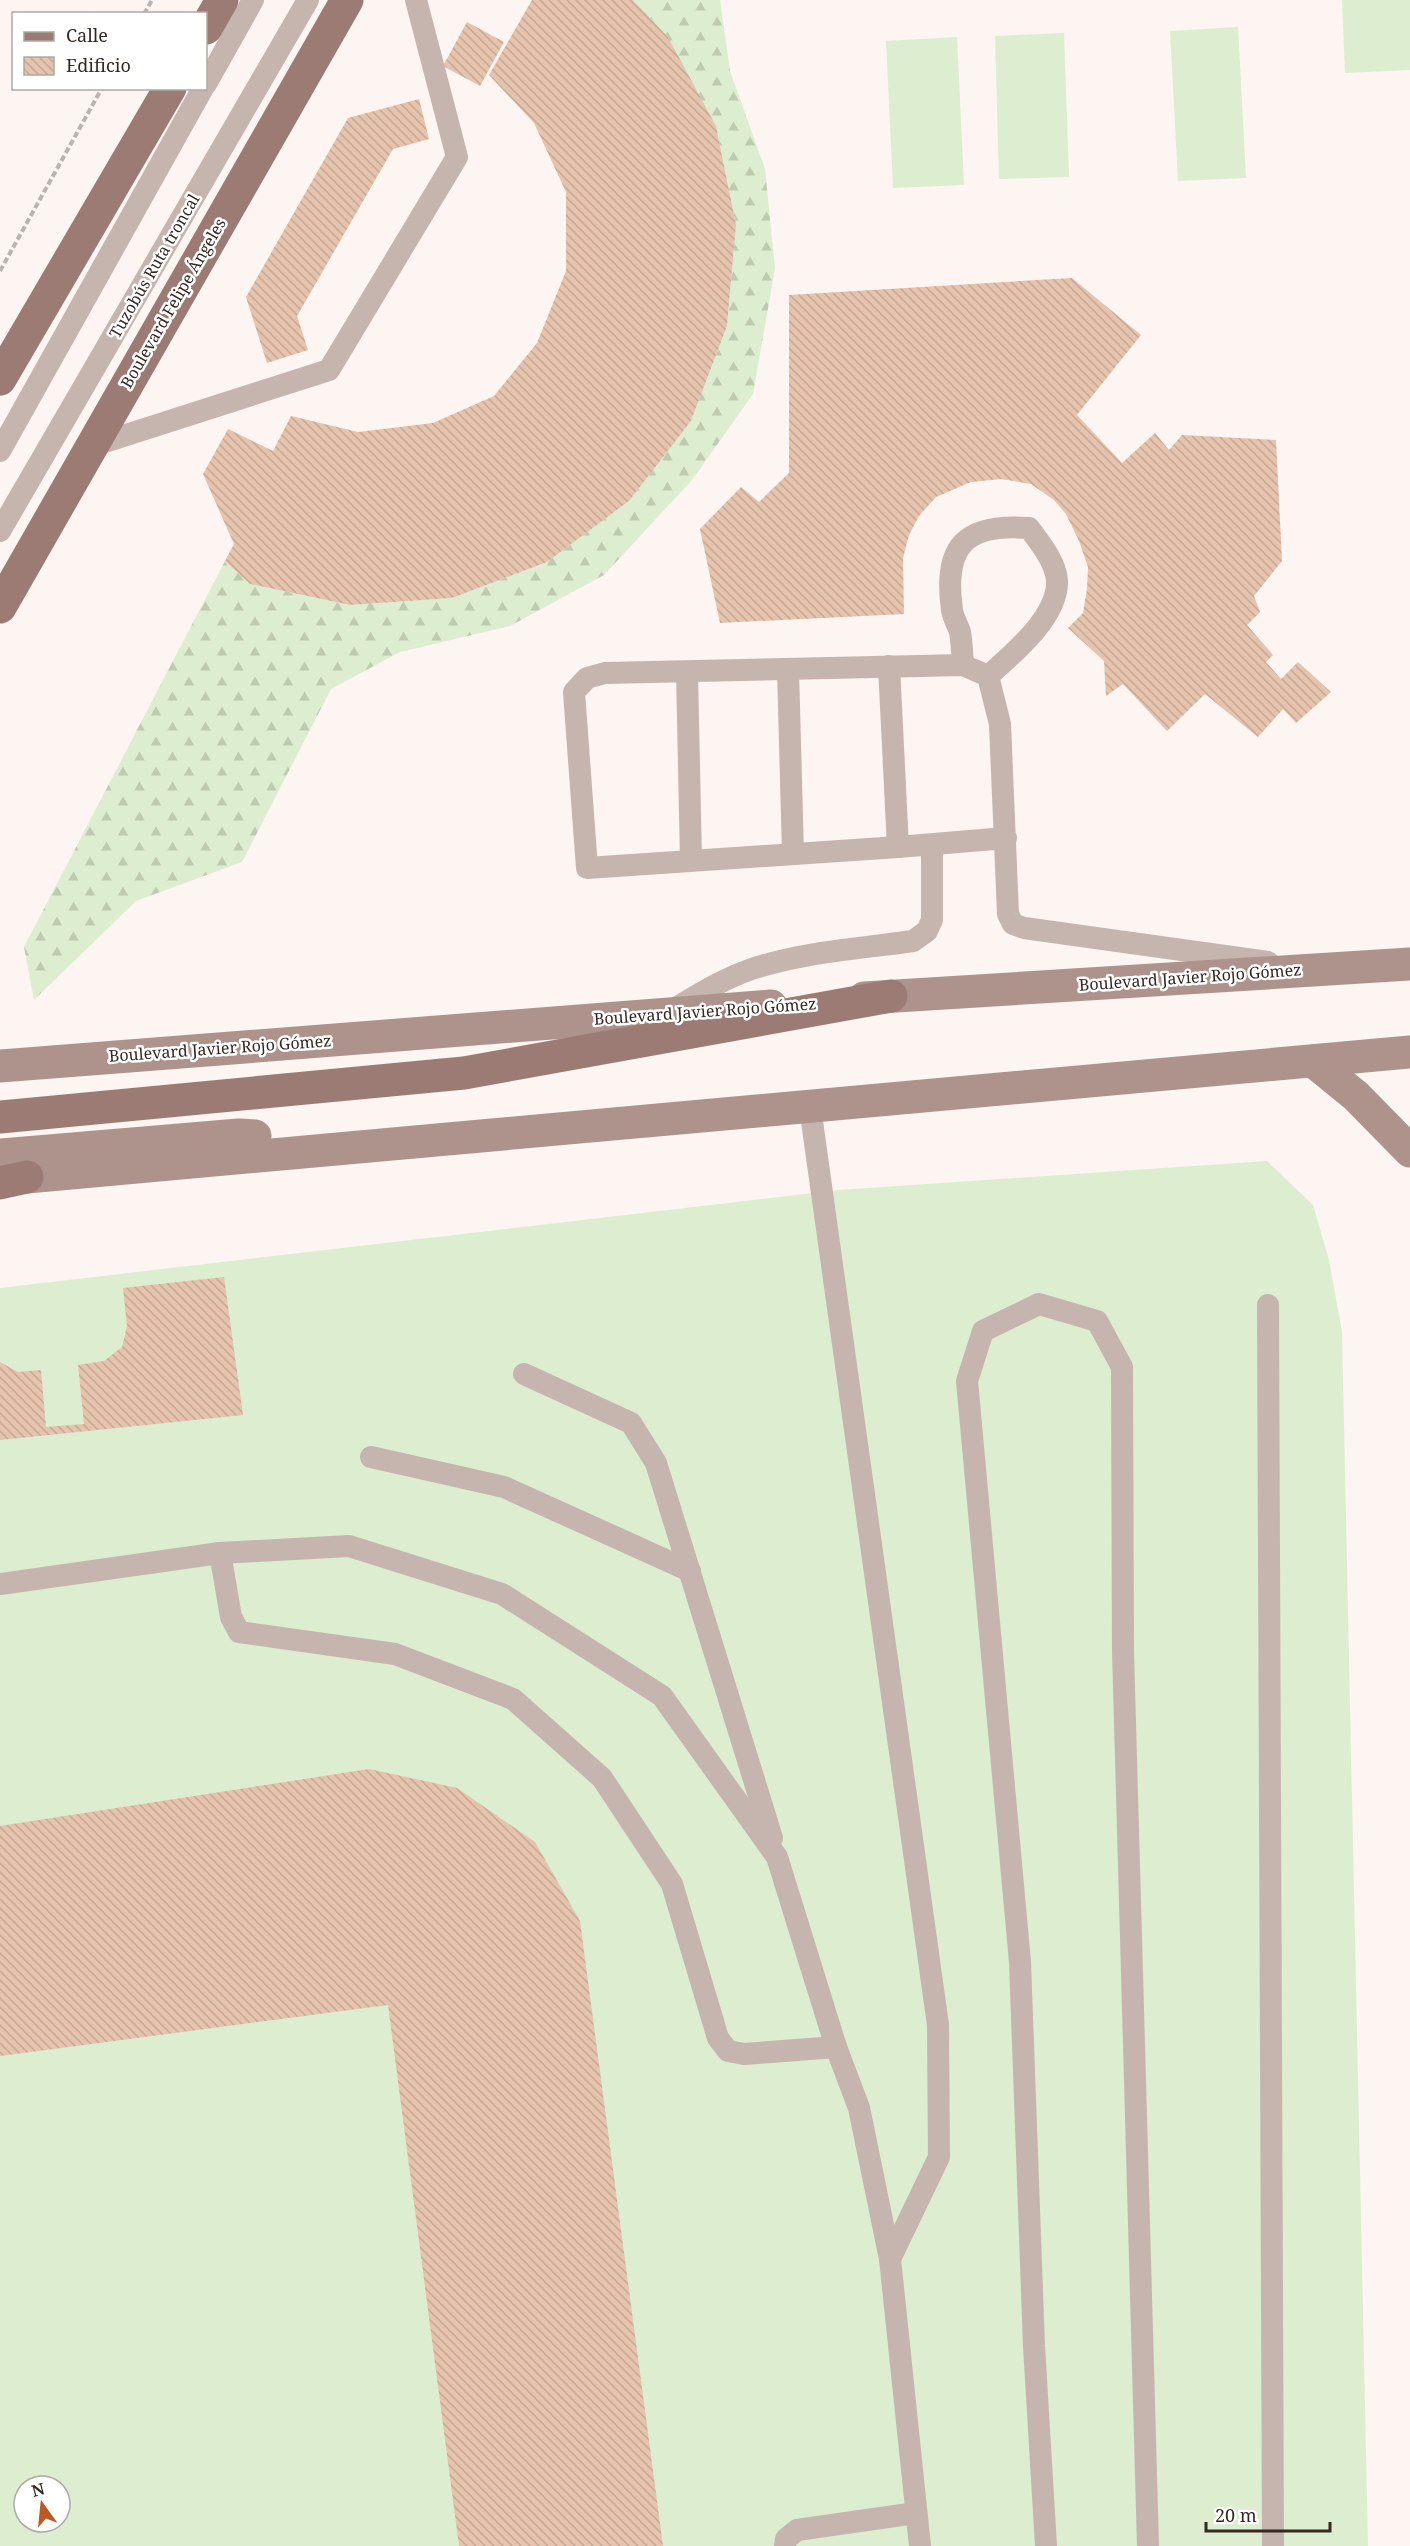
<svg xmlns="http://www.w3.org/2000/svg" width="1410" height="2546" viewBox="0 0 1410 2546" font-family="'Noto Serif',serif">
<style>
.forest{fill:url(#forest-firs)}
.pitch{fill:#ddedcf;fill-rule:evenodd}
.building{fill:url(#building-back-hatch)}
.lines{fill:none;stroke-linecap:round;stroke-linejoin:round}
.path{stroke:#bcb3ae;stroke-width:4;stroke-dasharray:6 3;stroke-linecap:butt}
.lane{stroke:#c6b4af;stroke-width:22}
.secondary{stroke:#ad938c;stroke-width:33}
.primary{stroke:#9b7b73;stroke-width:33}
.labels{text-anchor:middle;dominant-baseline:central;stroke-width:5;stroke-linejoin:round;paint-order:stroke}
.street-label{font-size:16px;fill:#352821;stroke:#fff}
</style>
<defs>
<pattern id="forest-firs" width="22" height="20" patternUnits="userSpaceOnUse" patternTransform="scale(1.5)"><rect width="22" height="20" fill="#ddedcf"/><path d="M5 1l3.5 6h-7zM16 11l3.5 6h-7z" fill="#becbb1"/></pattern>
<pattern id="building-back-hatch" width="6" height="6" patternUnits="userSpaceOnUse" patternTransform="scale(1.5)"><rect width="6" height="6" fill="#e5c3ad"/><path d="M-1 5l2 2M0 0l6 6M5-1l2 2" fill="none" stroke="#c5a895"/></pattern>
</defs>
<rect width="100%" height="100%" fill="#fcf5f1"/>
<polygon class="forest" points="633,0 720,0 730,71 765,169 775,268 753,394 692,480 604,575 510,626 400,652 331,689 242,862 136,901 34,1000 24,947 225,561 250,584 350,605 452,598 547,562 629,501 691,421 727,326 736,225 716,126 668,37"/>
<g class="pitch">
<polygon points="1342,0 1410,0 1410,70 1345,73"/>
<polygon points="1238,27 1246,178 1178,181 1170,31"/>
<polygon points="1064,33 1069,177 999,179 995,36"/>
<polygon points="957,37 964,185 893,188 886,41"/>
<path d="M1267,1161L1313,1205L1329,1260L1342,1332L1368,2546H0V1288L839,1190ZM24,2486H60V2522H24Z"/>
</g>
<g class="building">
<polygon points="532,0 633,0 668,37 716,126 736,225 727,326 691,421 629,501 547,562 452,598 350,605 250,584 225,561 234,544 203,474 228,429 273,451 291,416 358,432 433,423 494,396 537,343 566,271 566,192 534,123 489,75"/>
<polygon points="467,22 504,42 480,86 443,66"/>
<polygon points="419,99 429,139 393,149 297,316 308,350 267,363 246,297 348,118"/>
<polygon points="1072,278 1141,335 1077,415 1122,463 1155,433 1169,450 1182,435 1276,440 1282,561 1254,596 1260,612 1247,625 1273,655 1266,662 1281,679 1298,662 1331,692 1296,723 1283,709 1258,737 1205,694 1167,731 1123,684 1106,696 1104,661 1068,628 1083,613 1087,589 1088,567 1079,541 1066,514 1054,500 1031,484 1001,479 971,482 936,497 919,516 909,535 903,558 904,614 720,623 700,529 741,487 759,502 789,473 789,295"/>
<polygon points="224,1277 243,1415 0,1440 0,1362 18,1372 41,1370 46,1427 84,1424 78,1365 104,1361 122,1347 127,1326 123,1288"/>
<polygon points="369,1769 457,1788 535,1842 580,1921 663,2546 459,2546 388,2005 0,2056 0,1826"/>
</g>
<g class="lines">
<g class="path">
<polyline points="144,14 152,0"/>
<polyline points="0,271 102,88"/>
</g>
<g class="lane">
<polyline points="206,84 253,0"/>
<polyline points="92,446 329,370 457,157 416,0"/>
<polyline points="0,451 203,88"/>
<polyline points="0,531 308,0"/>
<path d="M963,665C962,654 962,643 960,632C958,625 953,618 952,610C943,546 965,523 1029,528C1040,543 1056,562 1057,581C1058,617 1013,654 988,676"/>
<polyline points="889,666 898,847"/>
<polyline points="788,669 793,854"/>
<polyline points="687,672 691,860"/>
<polyline points="1006,838 898,847 587,868 574,692 587,678 605,673 963,665 988,676 1000,724 1008,914 1013,924 1024,928 1268,962"/>
<path d="M671,1011C696,996 721,980 749,970C801,952 858,949 913,941L927,931L932,920V845"/>
<polyline points="810,1107 938,2025 939,2157 890,2259"/>
<polyline points="1268,1305 1273,2546"/>
<polyline points="524,1374 631,1423 656,1463 772,1838"/>
<polyline points="371,1457 504,1487 690,1571"/>
<polyline points="220,1553 231,1617 239,1632 395,1654 513,1699 602,1778 672,1884 718,2038 728,2051 744,2054 836,2047"/>
<polyline points="0,1584 220,1553 349,1546 502,1594 662,1696 777,1857 836,2047 859,2108 890,2259 920,2546"/>
<polyline points="785,2546 786,2539 797,2530 916,2513"/>
<polyline points="1046,2546 1034,2346 1020,1962 967,1381 983,1331 1039,1304 1097,1321 1122,1367 1123,1651 1148,2546"/>
</g>
<g class="secondary">
<polyline points="864,998 1410,964"/>
<polyline points="1313,1061 1356,1096 1410,1151"/>
<polyline points="0,1066 771,1006"/>
<polyline points="0,1155 239,1135 255,1136"/>
<polyline points="27,1177 1410,1052"/>
</g>
<g class="primary">
<polyline points="206,28 222,0"/>
<polyline points="0,379 170,88"/>
<polyline points="0,607 347,0"/>
<polyline points="0,1117 464,1073 891,996"/>
<polyline points="0,1183 27,1177"/>
</g>
</g>
<g class="labels">
<g class="street-label">
<text transform="translate(154 266) rotate(-60)">Tuzobús Ruta troncal</text>
<text transform="translate(173 303) rotate(-60)">Boulevard Felipe Ángeles</text>
<text transform="translate(1190 977) rotate(-4)">Boulevard Javier Rojo Gómez</text>
<text transform="translate(705 1011) rotate(-4)">Boulevard Javier Rojo Gómez</text>
<text transform="translate(220 1048) rotate(-4)">Boulevard Javier Rojo Gómez</text>
</g>
</g>
<rect x="12" y="12" width="195" height="78" fill="#ffffff" stroke="#aea9a6" stroke-width="1.5"/>
<rect x="24" y="32" width="30" height="9" fill="#9b7b73" stroke="#aea9a6" stroke-width="1.5"/>
<text x="66" y="42" font-size="18" fill="#352821">Calle</text>
<rect x="24" y="57" width="30" height="18" fill="url(#building-back-hatch)" stroke="#aea9a6" stroke-width="1.5"/>
<text x="66" y="72" font-size="18" fill="#352821">Edificio</text>
<g transform="translate(42 2504) rotate(345)"><circle r="28" fill="#ffffff" stroke="#aea9a6" stroke-width="1.5"/>
<path d="M0-4.5L10 22L0 15L-10 22Z" fill="#bc5823"/>
<text y="-9" font-size="16" font-weight="bold" text-anchor="middle" fill="#352821">N</text>
</g>
<path d="M1206 2522v9h124v-9" fill="none" stroke="#352821" stroke-width="3"/>
<text x="1215" y="2522" font-size="18" fill="#352821" stroke="#ffffff" stroke-width="4.5" paint-order="stroke">20 m</text>
</svg>
